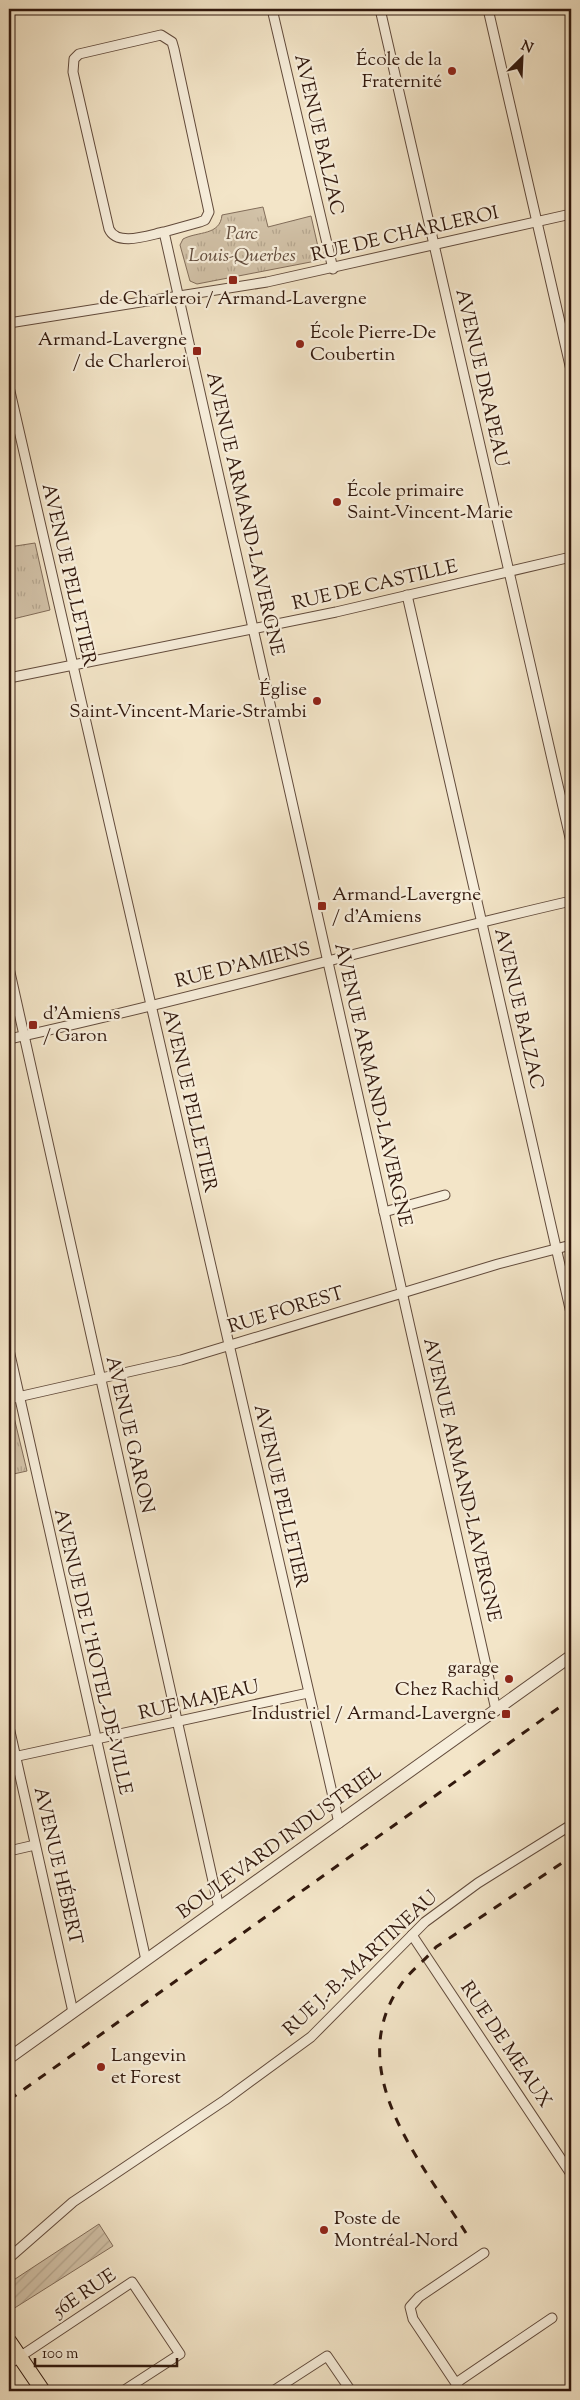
<svg xmlns="http://www.w3.org/2000/svg" width="580" height="2400" viewBox="0 0 580 2400" font-family="'Sorts Mill Goudy',serif">
<style>
.grass{fill:url(#grass-tufts);stroke:#826d5a}
.garden{fill:url(#garden-furrows);stroke:#826d5a}
.lines{fill:none;stroke-linecap:round;stroke-linejoin:round}
.minor-casing{stroke:#624b3c;stroke-width:11}
.tertiary-casing{stroke:#624b3c;stroke-width:13}
.primary-casing{stroke:#31180d;stroke-width:16}
.minor{stroke:#f7eedb;stroke-width:9}
.tertiary{stroke:#f7eedb;stroke-width:11}
.primary{stroke:#f3e5c8;stroke-width:14}
.rail{stroke:#31180d;stroke-width:3;stroke-dasharray:9 9;stroke-linecap:butt}
.poi-dot{fill:#8f2418;stroke:#f7eedb;stroke-width:2}
.labels{text-anchor:middle;dominant-baseline:central;stroke-width:4.5;stroke-linejoin:round;paint-order:stroke}
.poi-label{font-size:19px;fill:#31180d;stroke:#f7eedb;text-anchor:start}
.street-label{font-size:19px;fill:#31180d;stroke:#f7eedb}
.park-label{font-size:19px;font-style:italic;fill:#614b3c;stroke:#f7eedb}
</style>
<defs>
<pattern id="grass-tufts" width="24" height="20" patternUnits="userSpaceOnUse" patternTransform="scale(1.25)"><rect width="24" height="20" fill="#d2c2a8"/><path d="M3 7l-1-3M5 7V3M7 7l1-3M15 17l-1-3M17 17v-4M19 17l1-3" fill="none" stroke="#b5a68f"/></pattern>
<pattern id="garden-furrows" width="10" height="10" patternUnits="userSpaceOnUse" patternTransform="scale(1.25)"><rect width="10" height="10" fill="#d2c2a8"/><path d="M-1 1l2-2M0 10L10 0M9 11l2-2" fill="none" stroke="#b5a68f"/></pattern>
</defs>
<rect width="100%" height="100%" fill="#f3e5c8"/>
<filter id="stains"><feTurbulence type="fractalNoise" baseFrequency=".004" numOctaves="4"/><feColorMatrix values="0 0 0 0 .2 0 0 0 0 .09 0 0 0 0 .02 0 0 0 .5 -.17"/></filter>
<radialGradient id="worn" r=".72"><stop offset=".6" stop-color="#630" stop-opacity="0"/><stop offset="1" stop-color="#630" stop-opacity=".3"/></radialGradient>
<g class="grass">
<path d="M263,207L268,227L311,216L321,260L197,284L190,281L180,245L183,239C198,231 220,236 222,215Z"/>
<polygon points="35,543 50,610 9,620 9,547"/>
<polygon points="12,1409 27,1471 9,1475 9,1410"/>
</g>
<polygon class="garden" points="99,2224 113,2246 13,2309 11,2306 9,2308 9,2283"/>
<g class="lines">
<defs>
<g id="minor">
<polyline points="272,9 333,269"/>
<polyline points="380,9 571,842"/>
<polyline points="488,9 571,370"/>
<path d="M164,232C149,235 117,247 109,229L73,72L74,59L79,54L161,35L172,42L174,49L209,212L205,220L200,222L164,232L496,1710"/>
<polyline points="9,323 267,282 571,214"/>
<polyline points="9,387 339,1823"/>
<polyline points="407,595 571,1313"/>
<polyline points="9,678 336,612 571,557"/>
<polyline points="9,968 219,1908"/>
<path d="M9,1039C198,998 383,944 571,901"/>
<polyline points="384,1212 445,1195"/>
<polyline points="9,1350 146,1960"/>
<polyline points="9,1399 181,1360 498,1264 571,1245"/>
<polyline points="9,1727 73,2012"/>
<polyline points="9,1758 308,1693"/>
<polyline points="9,1851 35,1845"/>
<polyline points="412,1935 571,2174"/>
<polyline points="9,2258 73,2202 225,2100 311,2037 425,1922 478,1883 571,1825"/>
<polyline points="9,2364 132,2282 180,2354 123,2391"/>
<polyline points="456,2383 552,2318"/>
<polyline points="273,2391 327,2356 351,2391"/>
<polyline points="461,2391 413,2319 410,2307 419,2297 484,2253"/>
</g>
<polyline id="tertiary" points="9,2058 571,1656"/>
<polyline id="primary" points="9,2341 43,2391"/>
</defs>
<use href="#minor" class="minor-casing"/>
<use href="#tertiary" class="tertiary-casing"/>
<use href="#primary" class="primary-casing"/>
<use href="#minor" class="minor"/>
<use href="#tertiary" class="tertiary"/>
<use href="#primary" class="primary"/>
<g class="rail">
<polyline points="9,2100 571,1699"/>
<path d="M466,2233C422,2163 344,2074 398,1989C408,1972 424,1962 436,1947L571,1857"/>
</g>
</g>
<g class="poi-dot">
<circle cx="452" cy="71" r="5"/>
<rect x="228" y="275" width="10" height="10" rx="2.5"/>
<circle cx="300" cy="344" r="5"/>
<rect x="192" y="346" width="10" height="10" rx="2.5"/>
<circle cx="337" cy="502" r="5"/>
<circle cx="317" cy="701" r="5"/>
<rect x="317" y="901" width="10" height="10" rx="2.5"/>
<rect x="28" y="1020" width="10" height="10" rx="2.5"/>
<circle cx="509" cy="1679" r="5"/>
<rect x="501" y="1709" width="10" height="10" rx="2.5"/>
<circle cx="101" cy="2067" r="5"/>
<circle cx="324" cy="2230" r="5"/>
</g>
<g class="labels">
<g class="poi-label">
<text x="442" y="60" text-anchor="end">École de la<tspan x="442" dy="22">Fraternité</tspan></text>
<text x="233" y="299" text-anchor="middle">de Charleroi / Armand-Lavergne</text>
<text x="310" y="333">École Pierre-De<tspan x="310" dy="22">Coubertin</tspan></text>
<text x="187" y="340" text-anchor="end">Armand-Lavergne<tspan x="187" dy="22">/ de Charleroi</tspan></text>
<text x="347" y="491">École primaire<tspan x="347" dy="22">Saint-Vincent-Marie</tspan></text>
<text x="307" y="690" text-anchor="end">Église<tspan x="307" dy="22">Saint-Vincent-Marie-Strambi</tspan></text>
<text x="332" y="895">Armand-Lavergne<tspan x="332" dy="22">/ d'Amiens</tspan></text>
<text x="43" y="1014">d'Amiens<tspan x="43" dy="22">/ Garon</tspan></text>
<text x="499" y="1668" text-anchor="end">garage<tspan x="499" dy="22">Chez Rachid</tspan></text>
<text x="496" y="1714" text-anchor="end">Industriel / Armand-Lavergne</text>
<text x="111" y="2056">Langevin<tspan x="111" dy="22">et Forest</tspan></text>
<text x="334" y="2219">Poste de<tspan x="334" dy="22">Montréal-Nord</tspan></text>
</g>
<g class="street-label">
<text transform="translate(318 135) rotate(77)">AVENUE BALZAC</text>
<text transform="translate(405 235) rotate(-13)">RUE DE CHARLEROI</text>
<text transform="translate(481 378) rotate(77)">AVENUE DRAPEAU</text>
<text transform="translate(244 514) rotate(77)">AVENUE ARMAND-LAVERGNE</text>
<text transform="translate(68 575) rotate(77)">AVENUE PELLETIER</text>
<text transform="translate(375 586) rotate(-13)">RUE DE CASTILLE</text>
<text transform="translate(243 966) rotate(-14)">RUE D'AMIENS</text>
<text transform="translate(518 1009) rotate(77)">AVENUE BALZAC</text>
<text transform="translate(372 1085) rotate(77)">AVENUE ARMAND-LAVERGNE</text>
<text transform="translate(189 1101) rotate(77)">AVENUE PELLETIER</text>
<text transform="translate(286 1311) rotate(-17)">RUE FOREST</text>
<text transform="translate(129 1435) rotate(77)">AVENUE GARON</text>
<text transform="translate(461 1480) rotate(77)">AVENUE ARMAND-LAVERGNE</text>
<text transform="translate(280 1496) rotate(77)">AVENUE PELLETIER</text>
<text transform="translate(92 1652) rotate(77)">AVENUE DE L'HOTEL-DE-VILLE</text>
<text transform="translate(199 1701) rotate(-13)">RUE MAJEAU</text>
<text transform="translate(280 1843) rotate(-36)">BOULEVARD INDUSTRIEL</text>
<text transform="translate(57 1866) rotate(77)">AVENUE HÉBERT</text>
<text transform="translate(361 1964) rotate(-43)">RUE J.-B.-MARTINEAU</text>
<text transform="translate(505 2045) rotate(56)">RUE DE MEAUX</text>
<text transform="translate(85 2294) rotate(-34)">56E RUE</text>
</g>
<g class="park-label">
<text x="242" y="234">Parc<tspan x="242" dy="22">Louis-Querbes</tspan></text>
</g>
</g>
<rect width="580" height="2400" fill="none" stroke="#f3e5c8" stroke-width="30"/>
<rect x="10" y="10" width="560" height="2380" fill="none" stroke="#31180d" stroke-width="2.5"/>
<rect x="15" y="15" width="550" height="2370" fill="none" stroke="#31180d"/>
<g transform="translate(522 58) rotate(24)" stroke="#f7eedb" stroke-width="4" paint-order="stroke">
<path d="M0-4L9 19L0 12L-9 19Z" fill="#31180d"/>
<text y="-8" font-size="14" font-weight="bold" text-anchor="middle" fill="#31180d">N</text>
</g>
<path d="M35 2358v8h142v-8" fill="none" stroke="#31180d" stroke-width="2.5"/>
<text x="42" y="2358" font-size="15" fill="#31180d" stroke="#f7eedb" stroke-width="4" paint-order="stroke">100 m</text>
<rect width="100%" height="100%" filter="url(#stains)"/>
<rect width="100%" height="100%" fill="url(#worn)"/>
</svg>
